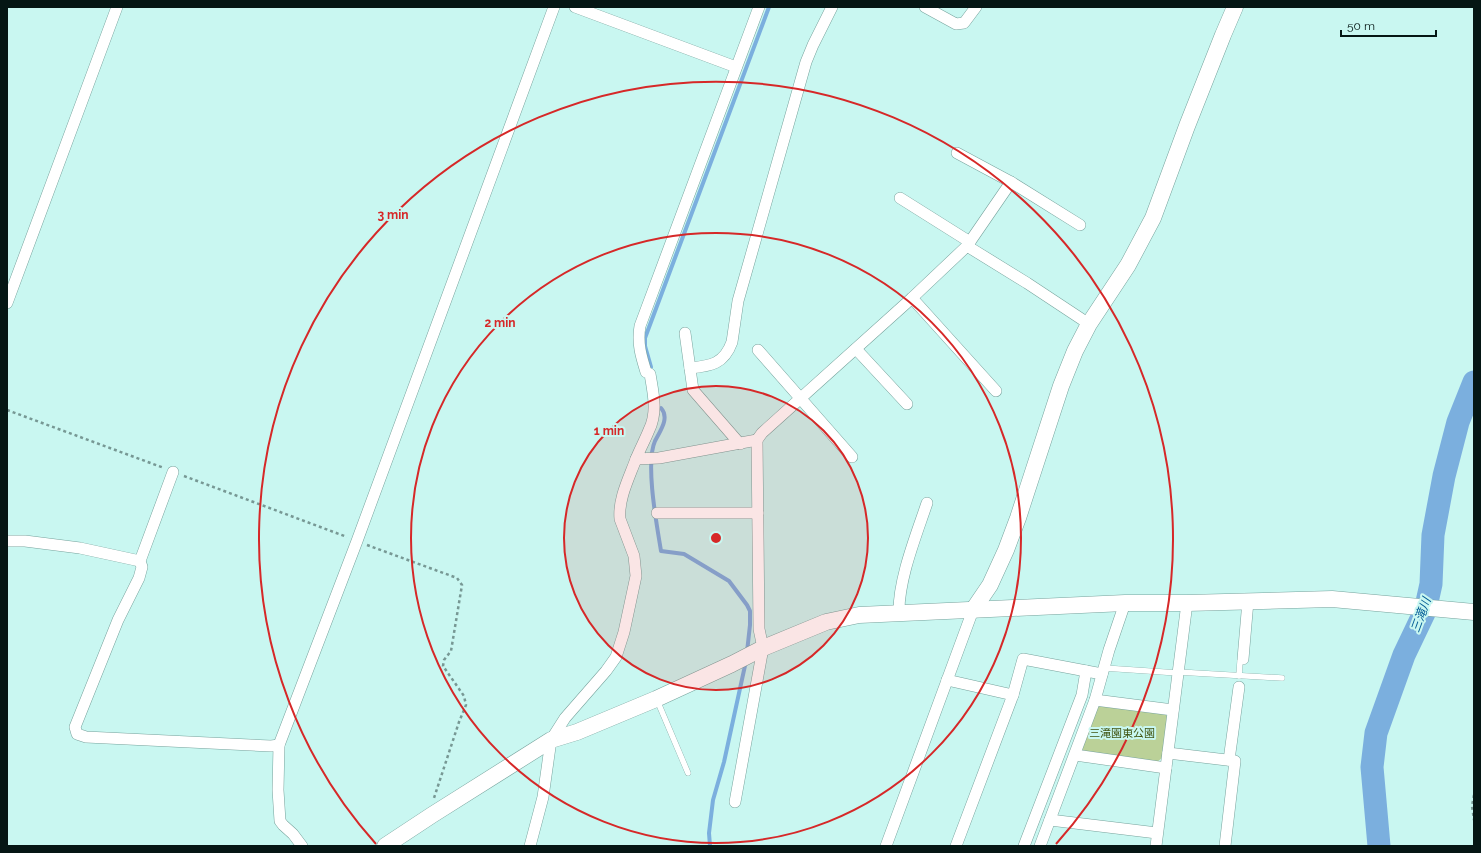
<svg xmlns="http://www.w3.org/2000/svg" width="1481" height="853" viewBox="0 0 1481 853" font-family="Raleway,'Noto Sans JP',sans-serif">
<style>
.green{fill:#bbd198}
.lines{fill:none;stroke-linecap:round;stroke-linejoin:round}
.stream{stroke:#7bafde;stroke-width:4}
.river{stroke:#7bafde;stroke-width:23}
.lane-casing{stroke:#77a39d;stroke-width:6}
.street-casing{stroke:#77a39d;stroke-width:12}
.secondary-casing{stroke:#77a39d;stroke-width:17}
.path{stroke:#779894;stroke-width:2.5;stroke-dasharray:3 3;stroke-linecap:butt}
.lane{stroke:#fff;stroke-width:5.5}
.street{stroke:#fff;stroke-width:11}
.secondary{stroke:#fff;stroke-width:16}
.ring{fill:none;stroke:#d62828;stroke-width:2}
.labels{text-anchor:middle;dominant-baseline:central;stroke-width:4;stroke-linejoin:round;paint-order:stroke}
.park-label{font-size:11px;fill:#415512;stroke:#c9f7f1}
.water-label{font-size:12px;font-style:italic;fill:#035b95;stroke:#c9f7f1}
.centre{fill:#d62828;stroke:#c9f7f1;stroke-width:2}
.ring-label{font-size:12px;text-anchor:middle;font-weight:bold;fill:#d62828;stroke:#c9f7f1;stroke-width:4;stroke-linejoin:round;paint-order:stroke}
</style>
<rect width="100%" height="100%" fill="#c9f7f1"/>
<polygon class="green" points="1101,705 1164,712 1168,718 1162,758 1157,762 1083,752 1082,748 1097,708"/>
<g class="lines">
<g class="stream">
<polyline points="651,367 645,346 645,338 769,7"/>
<path d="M661,408C670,418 660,431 655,441C645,463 657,526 661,551L684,554L729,581L747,605L750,611V625L747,652"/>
<polyline points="710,846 709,833 713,800 724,762 746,661"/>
</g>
<polyline class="river" points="1379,846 1372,767 1376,733 1404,655 1425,611 1431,584 1433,535 1444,476 1458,422 1474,382"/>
<defs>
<g id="lane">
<polyline points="1104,668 1178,673"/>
<polyline points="1178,672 1282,678"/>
<polyline points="1239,676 1240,661 1243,659"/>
<polyline points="657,700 688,773"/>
</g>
<g id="street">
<polyline points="575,7 736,67"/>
<polyline points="925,7 956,24 964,23 976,7"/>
<polyline points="957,153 1011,182 967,246"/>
<polyline points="1011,182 1080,225"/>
<polyline points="900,198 970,242"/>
<polyline points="912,298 996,391"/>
<polyline points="7,303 117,7"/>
<polyline points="685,333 693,390 740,444"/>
<polyline points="856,349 907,404"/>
<polyline points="758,350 852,457"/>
<path d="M690,368C711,366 724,364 732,342L738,301L806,62L813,45L832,7"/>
<path d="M757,440L659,458L636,459C640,449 645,440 649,430C658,412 653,392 650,374L646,372C641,356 637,343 640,326L759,7"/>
<polyline points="173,472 140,561 142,567 139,578 118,620 75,727 77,734 86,737 271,746 279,745"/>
<polyline points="657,513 758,513"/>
<polyline points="7,541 25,541 80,548 140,561"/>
<path d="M899,614C898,580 916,536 927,503"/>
<polyline points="1243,659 1248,601"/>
<polyline points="947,680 1013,695"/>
<polyline points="1095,700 1173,710"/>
<polyline points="1168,753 1235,761 1225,846"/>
<polyline points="1075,755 1166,768"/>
<polyline points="1229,760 1239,687"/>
<polyline points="735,802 763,648 759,629 757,440 762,433 912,298 967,246 1027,283 1089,324"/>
<polyline points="1050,820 1157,833"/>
<polyline points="302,846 293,834 283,825 280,821 278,790 279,745 357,541 554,7"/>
<path d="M530,846L543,797L551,740L565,718L606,671L616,657L624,632L636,576L634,556L620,519C618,499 629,478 636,459"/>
<polyline points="886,846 973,610"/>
<polyline points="956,846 1013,695 1023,659 1102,674"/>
<polyline points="1024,846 1082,695 1086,671"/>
<polyline points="1040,846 1095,700 1109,650 1125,603"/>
<polyline points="1156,846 1187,603"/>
</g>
<g id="secondary">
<polyline points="973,610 990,585 1006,550 1018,518 1061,386 1075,351 1089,324 1128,265 1153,218 1187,126 1223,35 1235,7"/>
<polyline points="385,846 432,815 551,740 577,732 656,699 732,664 763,648 826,622 859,615 1125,603 1187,603 1332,599 1474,612"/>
</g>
</defs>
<use href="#lane" class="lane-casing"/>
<use href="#street" class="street-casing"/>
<use href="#secondary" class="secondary-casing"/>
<g class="path">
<polyline points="7,410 164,468"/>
<polyline points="184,476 347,537"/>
<polyline points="367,545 457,578 462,585 451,651 444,660 443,666 464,696 466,705 459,722 434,798"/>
<polyline points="1474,795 1472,806 1474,820"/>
</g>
<use href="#lane" class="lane"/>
<use href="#street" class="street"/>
<use href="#secondary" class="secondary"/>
</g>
<circle cx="716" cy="538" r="152" fill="#d62828" fill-opacity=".12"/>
<g class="ring">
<circle cx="716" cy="538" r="152"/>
<circle cx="716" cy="538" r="305"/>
<path d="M376 844A457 457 0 1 1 1056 844"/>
</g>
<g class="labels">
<g class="park-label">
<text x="1122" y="733">三滝園東公園</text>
</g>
<g class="water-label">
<text transform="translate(1421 615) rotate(-70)">三滝川</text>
</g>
</g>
<circle cx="716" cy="538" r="6" class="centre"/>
<g class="ring-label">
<text x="393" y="219">3 min</text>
<text x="500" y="327">2 min</text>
<text x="609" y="435">1 min</text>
</g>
<rect width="1481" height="853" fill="none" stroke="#051614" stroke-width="16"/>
<path d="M1341 30v6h95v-6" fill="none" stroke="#051614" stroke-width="2"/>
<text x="1347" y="30" font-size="12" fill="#051614" stroke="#c9f7f1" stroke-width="3" paint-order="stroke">50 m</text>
</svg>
